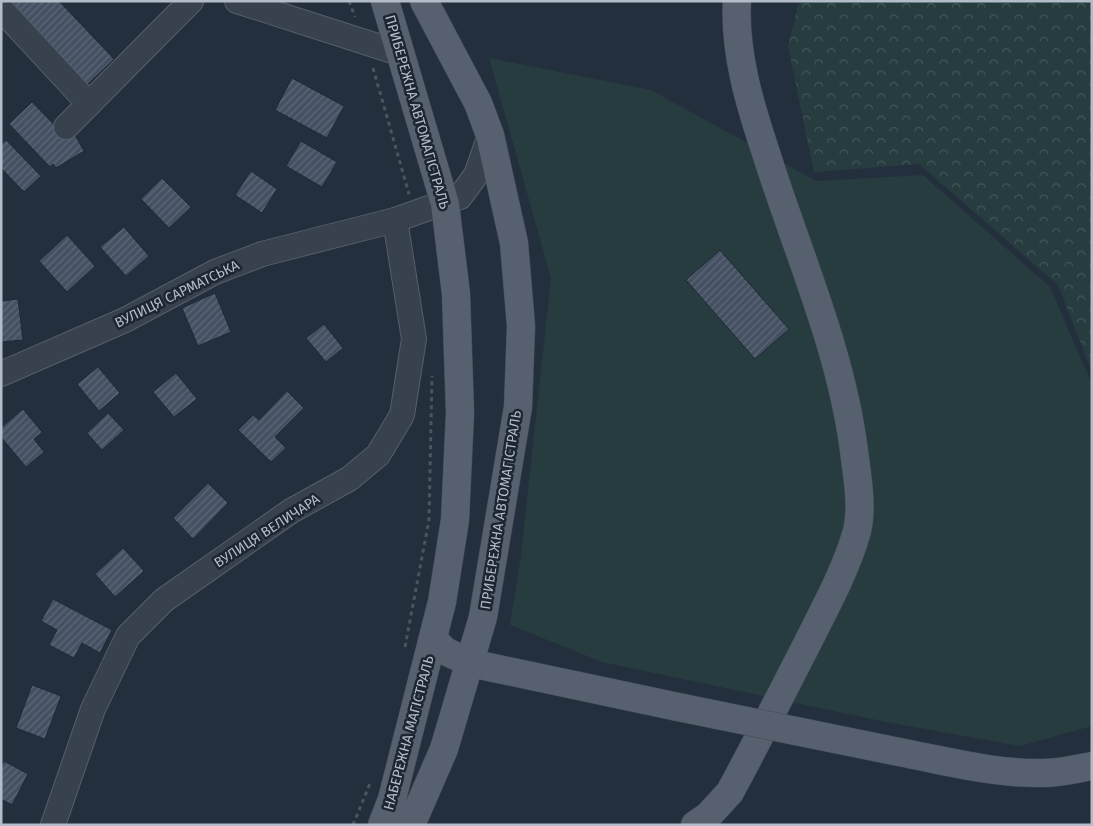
<svg xmlns="http://www.w3.org/2000/svg" width="1093" height="826" viewBox="0 0 1093 826" font-family="'Fira Sans',sans-serif">
<style>
.grass{fill:#263c3f}
.forest{fill:url(#forest-crowns)}
.building{fill:url(#building-hatch);stroke:#1f2835}
.lines{fill:none;stroke-linecap:round;stroke-linejoin:round}
.minor-casing{stroke:#565f6c;stroke-width:26}
.major-casing{stroke:#414a57;stroke-width:29}
.path{stroke:#44595c;stroke-width:3;stroke-dasharray:4 4;stroke-linecap:butt}
.minor{stroke:#38414e;stroke-width:24}
.major{stroke:#56606e;stroke-width:28}
.major-bridge-casing{stroke:#414a57;stroke-width:29;stroke-linecap:butt}
.major-bridge{stroke:#56606e;stroke-width:28}
.labels{text-anchor:middle;dominant-baseline:central;stroke-width:5;stroke-linejoin:round;paint-order:stroke}
.street-label{font-size:14px;fill:#b4bcc9;stroke:#1d2633}
</style>
<defs>
<pattern id="forest-crowns" width="20" height="18" patternUnits="userSpaceOnUse" patternTransform="scale(1.25)"><rect width="20" height="18" fill="#263c3f"/><path d="M2 6a3 3 0 1 1 6 0M12 15a3 3 0 1 1 6 0" fill="none" stroke="#435659"/></pattern>
<pattern id="building-hatch" width="6" height="6" patternUnits="userSpaceOnUse" patternTransform="scale(1.25)"><rect width="6" height="6" fill="#455162"/><path d="M-1 1l2-2M0 6l6-6M5 7l2-2" fill="none" stroke="#5d6877"/></pattern>
</defs>
<rect width="100%" height="100%" fill="#242f3e"/>
<polygon class="grass" points="489,58 651,90 816,181 923,175 1050,287 1092,384 1092,726 1020,746 886,722 602,662 510,625 521,555 551,278"/>
<polygon class="forest" points="799,1 1092,1 1092,372 1058,285 919,164 814,172 788,46"/>
<g class="building">
<polygon points="2,1 59,1 114,59 85,87"/>
<polygon points="292,78 344,106 327,138 275,110"/>
<polygon points="32,102 68,139 75,135 84,151 56,168 53,164 50,167 9,124"/>
<polygon points="6,140 41,176 24,192 1,168 1,145"/>
<polygon points="301,141 337,162 322,187 286,166"/>
<polygon points="251,171 277,189 262,213 235,195"/>
<polygon points="162,178 191,207 169,228 141,199"/>
<polygon points="124,227 149,256 126,276 100,247"/>
<polygon points="67,235 95,266 67,292 39,261"/>
<polygon points="720,250 789,329 755,359 686,280"/>
<polygon points="215,293 231,332 198,346 182,308"/>
<polygon points="18,299 23,340 1,342 1,301"/>
<polygon points="324,324 343,348 326,362 306,338"/>
<polygon points="98,367 120,393 99,411 77,384"/>
<polygon points="176,373 197,399 174,417 153,392"/>
<polygon points="287,391 304,408 275,437 286,448 271,462 238,430 253,415 259,420"/>
<polygon points="23,409 42,432 34,439 44,452 26,467 1,437 1,428"/>
<polygon points="108,413 124,430 102,450 87,433"/>
<polygon points="208,483 228,503 193,539 173,518"/>
<polygon points="123,548 144,571 115,597 95,574"/>
<polygon points="53,599 112,630 100,653 82,643 74,658 49,645 57,630 41,621"/>
<polygon points="32,685 61,696 45,739 16,728"/>
<polygon points="4,761 28,774 12,805 1,799 1,767"/>
</g>
<g class="lines">
<defs>
<g id="minor">
<polyline points="237,1 402,54"/>
<polyline points="1,9 89,104"/>
<polyline points="66,127 191,1"/>
<polyline points="1,374 125,320 215,272 262,254 395,220 460,197 476,175 490,135"/>
<polyline points="53,825 93,709 128,636 164,600 291,511 349,479 378,455 402,415 414,339 395,220"/>
</g>
<g id="major">
<polyline points="434,640 445,651 470,663 678,707"/>
<path d="M899,752C946,761 994,774 1043,773C1059,773 1075,769 1092,766"/>
<polyline points="382,825 392,799 442,602 455,520 460,413 456,294 445,204 385,1"/>
<polyline points="411,825 444,749 483,617 518,407 521,326 514,243 490,135 478,103 424,1"/>
<path d="M695,825L708,816L730,792C757,742 782,693 808,642C826,606 846,570 857,531C863,506 857,476 854,451C841,348 797,252 766,153C750,105 734,53 737,1"/>
</g>
</defs>
<use href="#minor" class="minor-casing"/>
<use href="#major" class="major-casing"/>
<g class="path">
<polyline points="349,1 355,17"/>
<polyline points="373,68 409,194"/>
<polyline points="405,647 429,520 432,376"/>
<polyline points="353,825 371,781"/>
</g>
<use href="#minor" class="minor"/>
<use href="#major" class="major"/>
<defs>
<polyline id="major-bridge" points="678,707 899,752"/>
</defs>
<use href="#major-bridge" class="major-bridge-casing"/>
<use href="#major-bridge" class="major-bridge"/>
</g>
<g class="labels">
<g class="street-label">
<text transform="translate(417 112) rotate(74)">ПРИБЕРЕЖНА АВТОМАГІСТРАЛЬ</text>
<text transform="translate(177 294) rotate(-26)">ВУЛИЦЯ САРМАТСЬКА</text>
<text transform="translate(501 510) rotate(-81)">ПРИБЕРЕЖНА АВТОМАГІСТРАЛЬ</text>
<text transform="translate(267 531) rotate(-33)">ВУЛИЦЯ ВЕЛИЧАРА</text>
<text transform="translate(409 733) rotate(-75)">НАБЕРЕЖНА МАГІСТРАЛЬ</text>
</g>
</g>
<rect width="1093" height="826" fill="none" stroke="#b4bcc9" stroke-width="5"/>
</svg>
